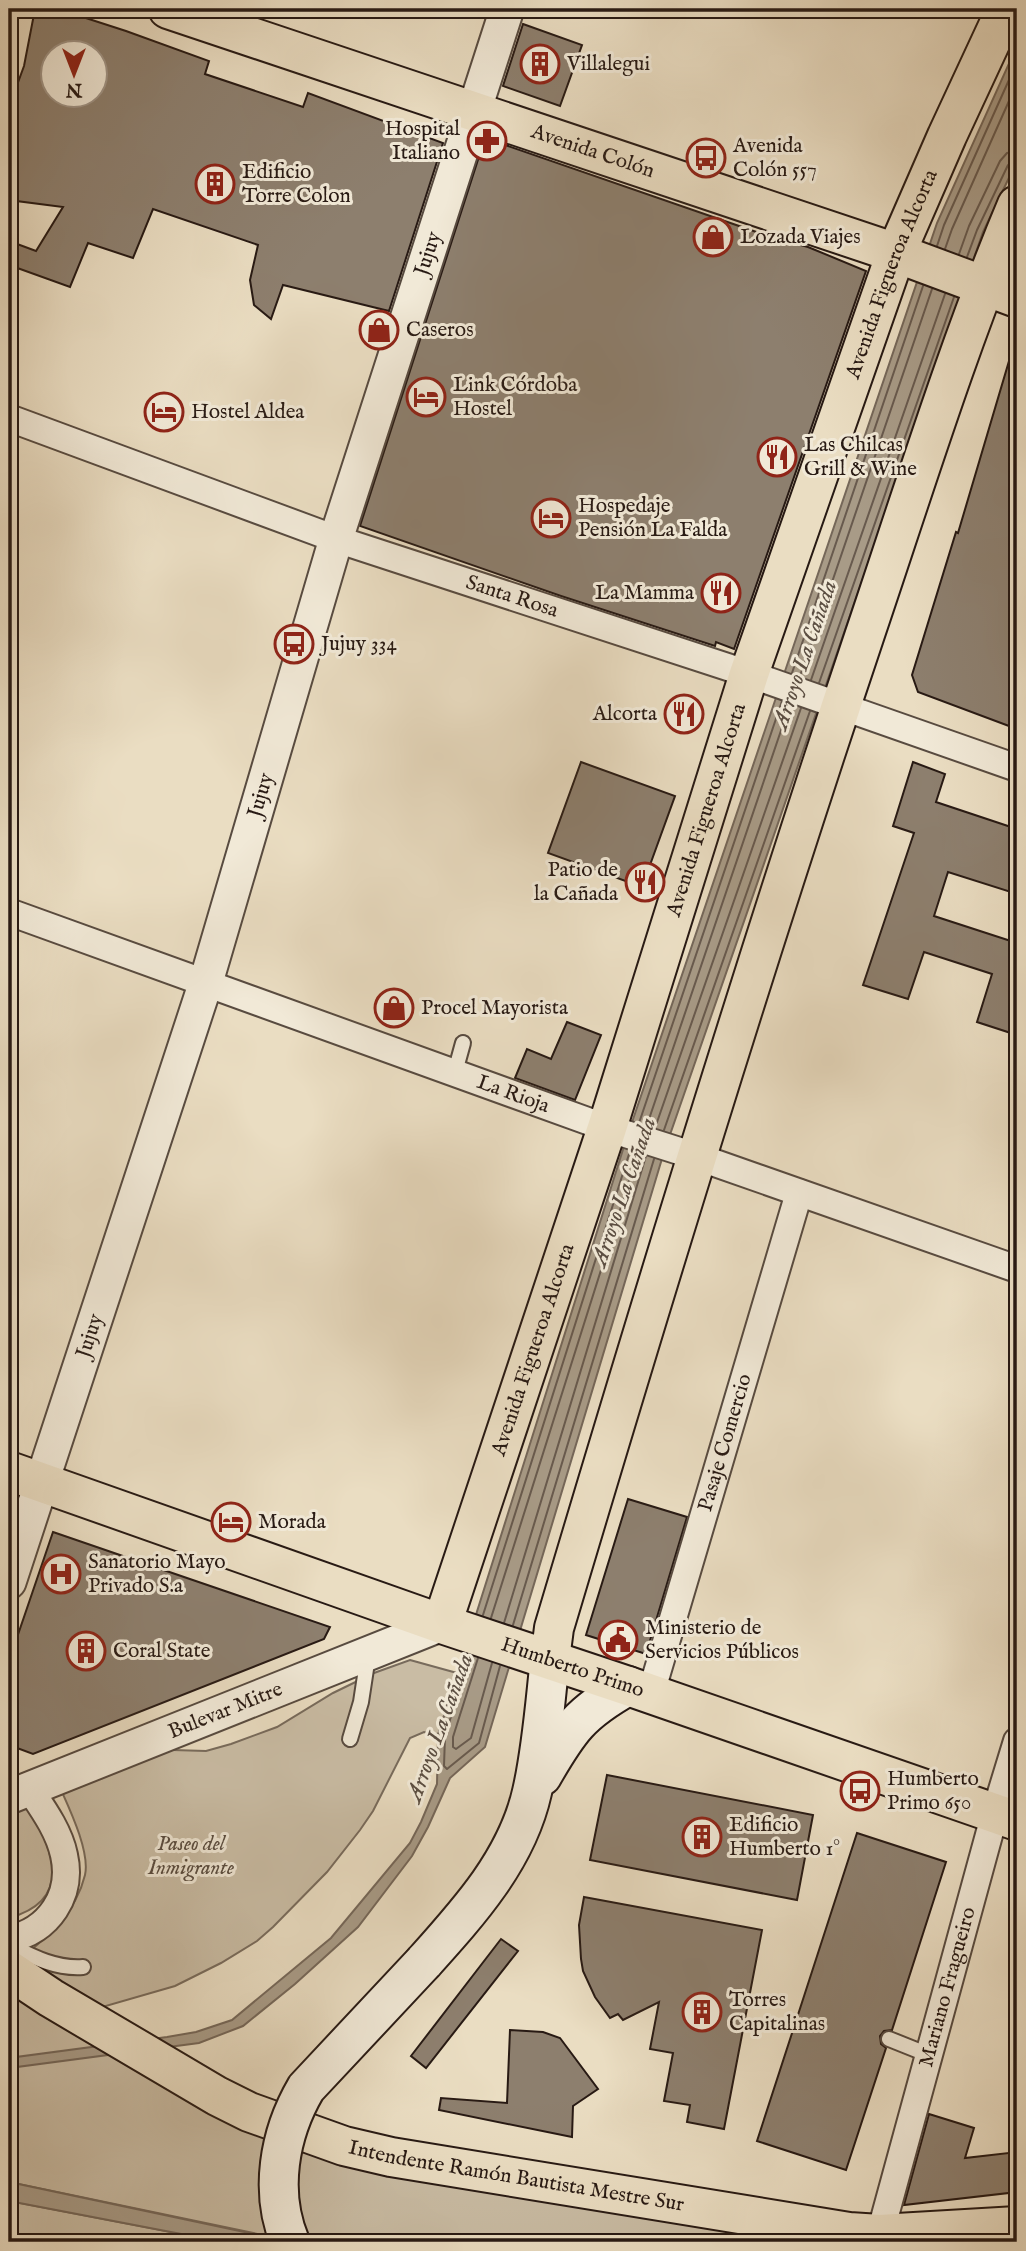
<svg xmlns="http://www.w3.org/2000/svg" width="1026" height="2251" viewBox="0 0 1026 2251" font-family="'IM FELL English',serif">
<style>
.green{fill:#c9bca4;stroke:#786b5c;stroke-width:2}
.water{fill:#a89b87;stroke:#756759;stroke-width:2}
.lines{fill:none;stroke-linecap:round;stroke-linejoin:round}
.shore{stroke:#685a4e;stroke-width:2}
.building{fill:#8d7f6e;stroke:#281a14;stroke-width:2;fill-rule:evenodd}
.service-casing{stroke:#584b40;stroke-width:18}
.minor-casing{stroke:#584b40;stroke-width:30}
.tertiary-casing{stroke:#584b40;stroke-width:37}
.secondary-casing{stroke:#281a14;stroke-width:42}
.primary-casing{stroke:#281a14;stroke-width:42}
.service{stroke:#f1e9d7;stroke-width:14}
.minor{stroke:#f1e9d7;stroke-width:26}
.tertiary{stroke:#f1e9d7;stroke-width:33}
.secondary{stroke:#f1e9d7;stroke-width:38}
.primary{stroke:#eaddc2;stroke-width:38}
.secondary-bridge-casing{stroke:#281a14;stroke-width:42;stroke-linecap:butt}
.secondary-bridge{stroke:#f1e9d7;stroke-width:38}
.labels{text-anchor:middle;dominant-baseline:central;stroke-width:6;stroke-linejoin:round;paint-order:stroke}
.poi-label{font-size:21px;fill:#281a14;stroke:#f1e9d7;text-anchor:start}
.street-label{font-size:21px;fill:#281a14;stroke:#f1e9d7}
.park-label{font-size:21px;font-style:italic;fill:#584b3f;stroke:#f1e9d7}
.water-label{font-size:23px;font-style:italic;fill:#5b4e42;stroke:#f1e9d7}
</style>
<rect width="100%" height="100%" fill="#eaddc2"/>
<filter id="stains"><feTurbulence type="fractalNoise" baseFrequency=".00286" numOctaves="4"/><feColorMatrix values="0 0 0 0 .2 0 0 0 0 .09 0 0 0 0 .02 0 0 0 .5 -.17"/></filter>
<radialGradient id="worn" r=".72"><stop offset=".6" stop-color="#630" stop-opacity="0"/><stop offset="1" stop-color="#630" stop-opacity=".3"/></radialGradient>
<g class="green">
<path d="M410,1660L457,1673L438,1735L424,1732L410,1738L373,1811L360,1830L327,1872L273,1927L257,1941L221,1963L175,1986L99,2008L16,1962C46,1939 76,1913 85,1875C90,1853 71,1812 62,1792L139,1749L206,1751L231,1744L277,1727L333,1693L374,1673Z"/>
<path d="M29,1807C53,1851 74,1900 9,1918V1815Z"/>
<polygon points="9,1970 290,2128 1017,2242 296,2242 9,2182"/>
<polygon points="9,2201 223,2242 9,2242"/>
</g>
<g class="water">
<polygon points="1017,37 1017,161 983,232 664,1152 485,1747 450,1778 428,1827 412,1856 358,1927 295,1984 243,2026 199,2043 9,2068 9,2058 167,2037 196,2032 232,2020 331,1938 410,1843 421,1822 437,1784 438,1735 626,1140 937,223 1012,57"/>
<polygon points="9,2182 282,2240 296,2242 223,2242 9,2201"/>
</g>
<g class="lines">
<g class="shore">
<polyline points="937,246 944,225 1017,62"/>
<polyline points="945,249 952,229 1017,83"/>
<polyline points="959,254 969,226 1000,161 1007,153 1017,151"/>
<polyline points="967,257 977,230 1008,165 1017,160"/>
<polyline points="792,673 923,286"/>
<polyline points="800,676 932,289"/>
<polyline points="811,680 945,294"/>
<polyline points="819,683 954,297"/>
<polyline points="639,1123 782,701"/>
<polyline points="647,1125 790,704"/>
<polyline points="655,1128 801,708"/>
<polyline points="664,1130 810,711"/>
<polyline points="483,1615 630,1151"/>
<polyline points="491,1618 638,1153"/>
<polyline points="504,1623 646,1156"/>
<polyline points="513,1625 654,1159"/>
<polyline points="470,1655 445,1736 444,1766 447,1769 479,1743 500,1666"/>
<polyline points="478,1658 453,1737 453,1747 456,1749 471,1738 492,1663"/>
</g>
</g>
<g class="building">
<path d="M35,9H58L126,31L209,61L205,74L303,107L308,93L443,143L389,311L283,285L271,319L254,305L250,280L258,245L153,209L133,258L88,243L70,287L9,265V241L36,251L63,207L9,200V107L24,66ZM52,52H94V94H52Z"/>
<polygon points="523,24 582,45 560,106 503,86"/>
<polygon points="485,138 771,237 808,247 866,271 734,649 716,642 715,646 561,596 360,526"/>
<polygon points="1012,351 1017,352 1017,729 918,692 912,675 956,532 958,533"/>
<polygon points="581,762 675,796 642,887 548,853"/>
<polygon points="913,762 945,774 936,802 1017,829 1017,894 948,872 934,916 1017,943 1017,1035 977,1022 992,974 924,952 908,999 863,985 914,833 893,826"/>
<polygon points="567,1022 601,1035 575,1100 515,1078 527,1049 551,1059"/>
<polygon points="628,1499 687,1517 646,1654 586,1635"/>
<polygon points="53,1532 184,1577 330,1627 324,1639 33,1754 9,1745 9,1661"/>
<polygon points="607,1775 813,1815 797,1900 590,1860"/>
<polygon points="857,1833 946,1862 892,2030 884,2031 880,2036 881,2044 886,2048 846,2170 757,2141"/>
<polygon points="584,1897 762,1930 724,2129 687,2122 690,2105 664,2101 673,2053 650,2049 659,2002 623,2020 618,2014 610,2018 595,1997 583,1971 581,1959 579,1925"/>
<polygon points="501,1939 518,1951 426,2068 411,2056"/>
<polygon points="510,2030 543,2032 560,2038 598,2089 573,2106 572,2137 439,2110 441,2098 507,2103"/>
<polygon points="929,2114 974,2128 965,2158 1017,2152 1017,2192 904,2205"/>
</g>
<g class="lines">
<defs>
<g id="service">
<polyline points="455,1072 463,1043"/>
<polyline points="350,1739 361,1702 368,1656"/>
<path d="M9,1945C33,1957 56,1969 83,1967"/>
<polyline points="889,2039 929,2055"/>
</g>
<g id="minor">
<path id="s1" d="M9,418L336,539L749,674L1017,768"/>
<path id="s2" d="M9,912L607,1128L695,1156L1017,1269"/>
<path id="s3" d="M651,1693L799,1193"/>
<path d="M9,1939C49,1931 73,1895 64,1855C59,1831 43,1809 29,1788"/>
<path id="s4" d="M880,2234L995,1813L1017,1741"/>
</g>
<g id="tertiary">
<path id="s5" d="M9,1582L206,982L336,539L507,9"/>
<path id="s6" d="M9,1797L442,1624"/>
</g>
<g id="secondary">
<path d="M542,1776C569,1729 580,1713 628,1686"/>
<path d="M424,1962C469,1912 517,1859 532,1792C542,1749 545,1703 550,1659"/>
</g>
<g id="primary">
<path id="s7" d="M168,9L896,253L1017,298"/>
<path id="s8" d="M9,1471L442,1624L628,1686L1017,1821"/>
<path id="s9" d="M442,1624L607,1128L749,674L896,253L947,136L1006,9"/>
<path d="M550,1659L554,1628C653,1296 754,965 864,637C913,492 958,345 1017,205"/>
<path id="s10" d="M9,1970L51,1998L217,2096L249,2112L344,2146L391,2157L849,2232L880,2234L1017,2226"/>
</g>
</defs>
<use href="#service" class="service-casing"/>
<use href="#minor" class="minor-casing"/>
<use href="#tertiary" class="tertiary-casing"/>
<use href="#secondary" class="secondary-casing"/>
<use href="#primary" class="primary-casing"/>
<use href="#service" class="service"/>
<use href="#minor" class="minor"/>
<use href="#tertiary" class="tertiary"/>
<use href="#secondary" class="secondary"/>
<use href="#primary" class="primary"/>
<defs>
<path id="secondary-bridge" d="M290,2242C269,2192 279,2134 306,2088L424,1962"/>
</defs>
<use href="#secondary-bridge" class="secondary-bridge-casing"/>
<use href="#secondary-bridge" class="secondary-bridge"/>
</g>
<defs>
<symbol id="building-ring" viewBox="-11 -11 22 22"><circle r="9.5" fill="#f1e9d7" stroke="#8f2418" stroke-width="1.5"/><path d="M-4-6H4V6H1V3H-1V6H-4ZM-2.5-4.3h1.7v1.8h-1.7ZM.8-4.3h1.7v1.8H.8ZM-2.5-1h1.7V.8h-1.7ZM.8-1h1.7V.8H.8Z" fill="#8f2418"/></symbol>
<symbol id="pharmacy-ring" viewBox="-11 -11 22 22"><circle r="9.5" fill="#f1e9d7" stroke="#8f2418" stroke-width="1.5"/><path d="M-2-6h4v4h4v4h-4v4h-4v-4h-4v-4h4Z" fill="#8f2418"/></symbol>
<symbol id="bus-ring" viewBox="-11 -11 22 22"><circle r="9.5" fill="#f1e9d7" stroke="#8f2418" stroke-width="1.5"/><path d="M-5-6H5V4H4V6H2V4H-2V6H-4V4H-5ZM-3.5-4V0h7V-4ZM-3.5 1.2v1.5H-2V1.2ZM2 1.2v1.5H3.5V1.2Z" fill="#8f2418"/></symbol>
<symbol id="shop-ring" viewBox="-11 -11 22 22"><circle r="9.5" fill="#f1e9d7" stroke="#8f2418" stroke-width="1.5"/><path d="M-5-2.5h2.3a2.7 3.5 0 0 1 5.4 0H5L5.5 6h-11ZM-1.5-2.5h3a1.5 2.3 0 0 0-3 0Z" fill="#8f2418"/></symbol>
<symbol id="hotel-ring" viewBox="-11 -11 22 22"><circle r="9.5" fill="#f1e9d7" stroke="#8f2418" stroke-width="1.5"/><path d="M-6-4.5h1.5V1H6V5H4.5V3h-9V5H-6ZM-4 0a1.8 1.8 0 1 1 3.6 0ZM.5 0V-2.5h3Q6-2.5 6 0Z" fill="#8f2418"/></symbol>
<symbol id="restaurant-ring" viewBox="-11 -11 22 22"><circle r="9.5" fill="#f1e9d7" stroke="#8f2418" stroke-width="1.5"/><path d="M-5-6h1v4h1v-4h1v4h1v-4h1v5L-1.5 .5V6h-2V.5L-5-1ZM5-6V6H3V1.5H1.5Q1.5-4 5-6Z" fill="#8f2418"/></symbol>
<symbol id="hospital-ring" viewBox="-11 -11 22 22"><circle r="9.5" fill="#f1e9d7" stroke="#8f2418" stroke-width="1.5"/><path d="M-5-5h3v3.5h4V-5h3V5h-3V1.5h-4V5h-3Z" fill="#8f2418"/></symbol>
<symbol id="civic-ring" viewBox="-11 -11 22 22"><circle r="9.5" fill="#f1e9d7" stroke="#8f2418" stroke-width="1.5"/><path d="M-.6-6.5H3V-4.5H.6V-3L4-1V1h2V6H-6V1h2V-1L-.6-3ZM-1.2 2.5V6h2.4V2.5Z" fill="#8f2418"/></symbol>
</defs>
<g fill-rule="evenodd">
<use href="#building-ring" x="518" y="42" width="44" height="44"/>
<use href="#pharmacy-ring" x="465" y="119" width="44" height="44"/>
<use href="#bus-ring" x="684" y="136" width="44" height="44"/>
<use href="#building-ring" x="193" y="162" width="44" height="44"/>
<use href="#shop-ring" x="691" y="215" width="44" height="44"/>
<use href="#shop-ring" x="357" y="308" width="44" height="44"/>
<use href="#hotel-ring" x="404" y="375" width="44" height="44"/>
<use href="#hotel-ring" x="142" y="390" width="44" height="44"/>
<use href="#restaurant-ring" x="755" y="435" width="44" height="44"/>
<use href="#hotel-ring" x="529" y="496" width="44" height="44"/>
<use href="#restaurant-ring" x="699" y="571" width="44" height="44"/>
<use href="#bus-ring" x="272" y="622" width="44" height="44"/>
<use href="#restaurant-ring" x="662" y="692" width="44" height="44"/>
<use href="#restaurant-ring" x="623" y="860" width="44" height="44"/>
<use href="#shop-ring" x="372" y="986" width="44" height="44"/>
<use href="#hotel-ring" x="209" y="1500" width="44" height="44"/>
<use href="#hospital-ring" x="39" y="1552" width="44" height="44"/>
<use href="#civic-ring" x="596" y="1618" width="44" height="44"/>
<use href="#building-ring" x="64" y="1629" width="44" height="44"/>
<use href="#bus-ring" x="838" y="1769" width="44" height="44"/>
<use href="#building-ring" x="680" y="1815" width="44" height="44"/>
<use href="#building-ring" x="680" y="1990" width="44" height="44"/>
</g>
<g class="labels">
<g class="poi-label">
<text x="567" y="64">Villalegui</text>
<text x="460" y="129" text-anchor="end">Hospital<tspan x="460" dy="24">Italiano</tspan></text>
<text x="733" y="146">Avenida<tspan x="733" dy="24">Colón 557</tspan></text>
<text x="242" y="172">Edificio<tspan x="242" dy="24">Torre Colon</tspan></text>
<text x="740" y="237">Lozada Viajes</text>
<text x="406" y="330">Caseros</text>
<text x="453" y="385">Link Córdoba<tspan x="453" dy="24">Hostel</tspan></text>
<text x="191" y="412">Hostel Aldea</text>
<text x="804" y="445">Las Chilcas<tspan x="804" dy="24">Grill &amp; Wine</tspan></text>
<text x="578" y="506">Hospedaje<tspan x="578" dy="24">Pensión La Falda</tspan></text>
<text x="694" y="593" text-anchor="end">La Mamma</text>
<text x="321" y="644">Jujuy 334</text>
<text x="657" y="714" text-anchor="end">Alcorta</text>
<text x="618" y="870" text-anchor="end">Patio de<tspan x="618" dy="24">la Cañada</tspan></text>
<text x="421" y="1008">Procel Mayorista</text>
<text x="258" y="1522">Morada</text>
<text x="88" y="1562">Sanatorio Mayo<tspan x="88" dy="24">Privado S.a</tspan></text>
<text x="645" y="1628">Ministerio de<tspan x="645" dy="24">Servicios Públicos</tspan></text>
<text x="113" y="1651">Coral State</text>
<text x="887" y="1779">Humberto<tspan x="887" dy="24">Primo 650</tspan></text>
<text x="729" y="1825">Edificio<tspan x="729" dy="24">Humberto 1°</tspan></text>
<text x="729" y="2000">Torres<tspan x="729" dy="24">Capitalinas</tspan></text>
</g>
<g class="street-label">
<text stroke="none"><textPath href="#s7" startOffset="448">Avenida Colón</textPath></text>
<text stroke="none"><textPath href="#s5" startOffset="1393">Jujuy</textPath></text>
<text stroke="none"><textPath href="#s9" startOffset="1423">Avenida Figueroa Alcorta</textPath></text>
<text stroke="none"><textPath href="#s1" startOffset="534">Santa Rosa</textPath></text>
<text stroke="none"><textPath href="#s5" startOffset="826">Jujuy</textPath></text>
<text stroke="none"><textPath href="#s9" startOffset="856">Avenida Figueroa Alcorta</textPath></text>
<text stroke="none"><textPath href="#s2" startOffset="536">La Rioja</textPath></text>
<text stroke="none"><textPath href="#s5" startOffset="259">Jujuy</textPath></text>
<text stroke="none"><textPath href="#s9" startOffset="289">Avenida Figueroa Alcorta</textPath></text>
<text stroke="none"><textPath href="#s3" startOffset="261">Pasaje Comercio</textPath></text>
<text stroke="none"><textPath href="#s8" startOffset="597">Humberto Primo</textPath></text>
<text stroke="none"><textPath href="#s6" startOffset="233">Bulevar Mitre</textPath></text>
<text stroke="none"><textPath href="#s4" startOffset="256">Mariano Fragueiro</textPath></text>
<text stroke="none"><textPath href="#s10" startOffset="555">Intendente Ramón Bautista Mestre Sur</textPath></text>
</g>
<g class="park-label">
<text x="191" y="1844">Paseo del<tspan x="191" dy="24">Inmigrante</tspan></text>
</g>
<g class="water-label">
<text transform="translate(805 655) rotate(-71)">Arroyo La Cañada</text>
<text transform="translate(624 1192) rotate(-71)">Arroyo La Cañada</text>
<text transform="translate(440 1728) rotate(-70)">Arroyo La Cañada</text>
</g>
</g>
<rect width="1026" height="2251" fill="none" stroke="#eaddc2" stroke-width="35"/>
<rect x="10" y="10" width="1005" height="2230" fill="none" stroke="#281a14" stroke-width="3.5"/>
<rect x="18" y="18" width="991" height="2216" fill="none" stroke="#281a14" stroke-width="2"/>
<g transform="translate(74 74) rotate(180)"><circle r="33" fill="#f1e9d7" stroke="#a19689" stroke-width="2"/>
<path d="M0-5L12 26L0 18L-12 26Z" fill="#8f2418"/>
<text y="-10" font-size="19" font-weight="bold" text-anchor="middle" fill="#281a14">N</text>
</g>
<rect width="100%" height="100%" filter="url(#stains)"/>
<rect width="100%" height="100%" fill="url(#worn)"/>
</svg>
